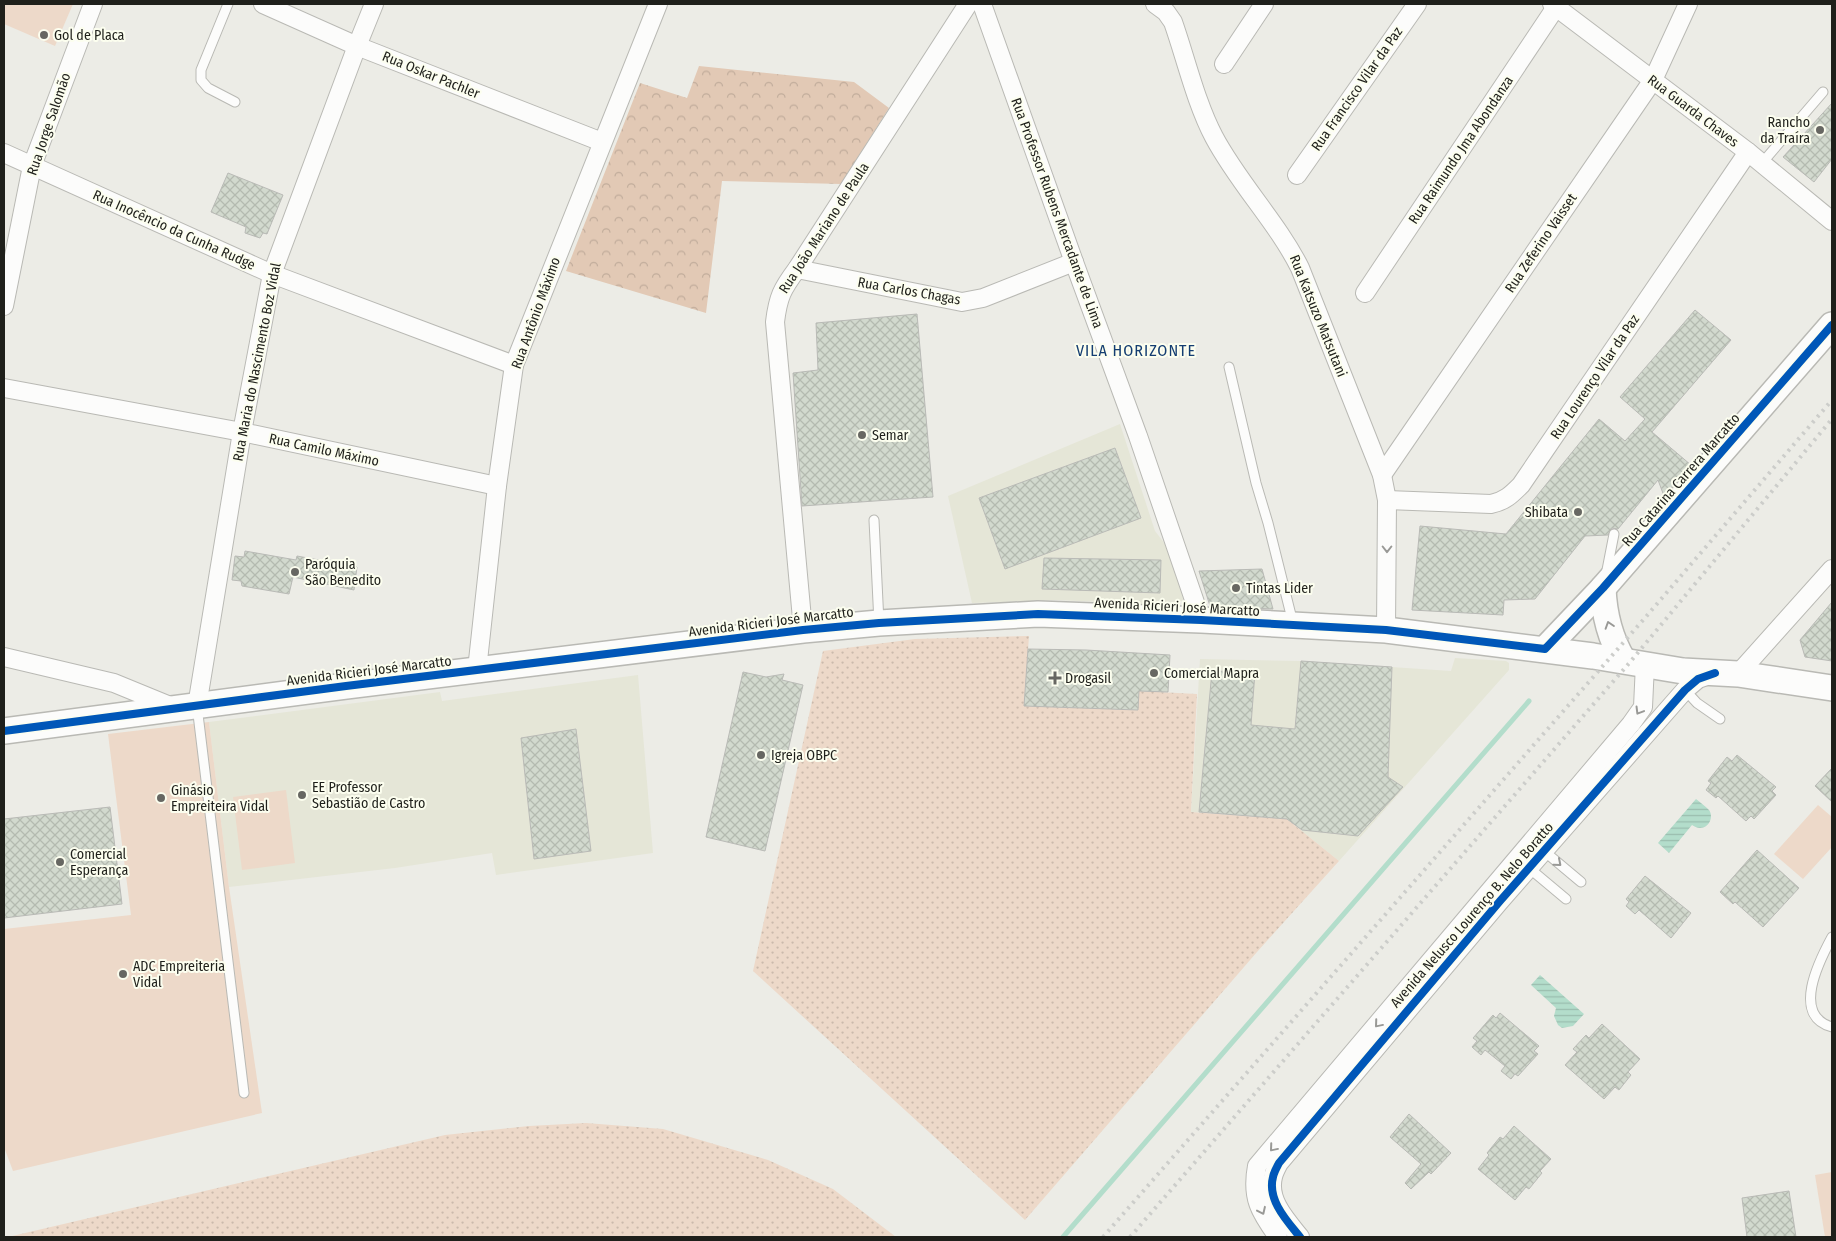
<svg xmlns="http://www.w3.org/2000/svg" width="1836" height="1241" viewBox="0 0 1836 1241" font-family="'Fira Sans Condensed',sans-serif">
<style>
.built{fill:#e5e6d7}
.grass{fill:url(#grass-dots)}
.forest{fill:url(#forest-crowns)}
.garden{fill:#edd9c9}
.water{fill:url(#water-rules)}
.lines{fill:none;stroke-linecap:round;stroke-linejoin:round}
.stream{stroke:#b3ddcb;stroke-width:5}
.building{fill:url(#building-cross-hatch);stroke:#b9bab6}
.lane-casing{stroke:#b9b9b4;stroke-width:11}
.street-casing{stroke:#b9b9b4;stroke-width:20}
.secondary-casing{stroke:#b9b9b4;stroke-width:28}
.lane{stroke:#fcfcfb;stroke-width:9}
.street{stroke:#fcfcfb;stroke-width:18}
.secondary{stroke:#fcfcfb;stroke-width:25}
.rail{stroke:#cccdca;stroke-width:4;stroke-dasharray:2.5 5;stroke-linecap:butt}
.cycleway-casing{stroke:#fcfeef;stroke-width:11}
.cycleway{stroke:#0057b8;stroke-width:8}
.oneway{stroke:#999996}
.poi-dot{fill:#676762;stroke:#fcfeef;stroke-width:2}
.labels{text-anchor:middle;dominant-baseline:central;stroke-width:4;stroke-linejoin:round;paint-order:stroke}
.poi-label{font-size:14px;fill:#1f201b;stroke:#fcfeef;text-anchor:start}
.street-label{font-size:14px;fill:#1f201b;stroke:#fcfeef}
.quarter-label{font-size:16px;letter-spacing:1px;fill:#143d71;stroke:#fcfeef}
</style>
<defs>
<pattern id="grass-dots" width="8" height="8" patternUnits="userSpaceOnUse" patternTransform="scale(1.25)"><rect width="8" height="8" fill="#edd9c9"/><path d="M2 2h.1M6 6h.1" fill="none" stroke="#cbbaac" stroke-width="1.8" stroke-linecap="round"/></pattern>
<pattern id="forest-crowns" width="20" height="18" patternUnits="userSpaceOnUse" patternTransform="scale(1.25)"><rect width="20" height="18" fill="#e2c9b5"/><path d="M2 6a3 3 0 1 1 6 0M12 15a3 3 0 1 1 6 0" fill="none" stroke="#c1ac9b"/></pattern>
<pattern id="water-rules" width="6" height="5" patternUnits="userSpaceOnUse" patternTransform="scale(1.25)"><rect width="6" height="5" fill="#b3ddcb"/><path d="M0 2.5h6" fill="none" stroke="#9abdae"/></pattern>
<pattern id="building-cross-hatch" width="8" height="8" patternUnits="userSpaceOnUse" patternTransform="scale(1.25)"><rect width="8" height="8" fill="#d2d9ce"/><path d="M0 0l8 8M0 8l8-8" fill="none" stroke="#b4bab0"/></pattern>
</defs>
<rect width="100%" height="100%" fill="#ecece6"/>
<g class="built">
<polygon points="1120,424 1155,531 1165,544 1182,591 1183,600 1176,604 1168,605 1057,600 972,603 948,496"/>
<polygon points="1455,658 1506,661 1509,663 1509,670 1339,861 1287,819 1191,812 1200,659 1301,661 1451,671"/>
<polygon points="638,675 653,853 496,875 492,853 395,868 229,887 209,722 440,692 442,701"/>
</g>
<g class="grass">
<polygon points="1029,636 1024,706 1138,710 1139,691 1197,694 1191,812 1287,819 1339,861 1257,952 1025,1220 753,971 823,651 915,639"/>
<polygon points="586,1123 663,1129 768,1160 833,1189 896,1237 8,1237 445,1135 529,1126"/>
</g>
<polygon class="forest" points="699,66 854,82 889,108 841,184 722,181 706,313 566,271 640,83 687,98"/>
<g class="garden">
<polygon points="4,4 73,4 55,46 4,24"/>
<polygon points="209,722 229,887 262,1113 13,1171 4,1147 4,929 131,915 108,734"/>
<polygon points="286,790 295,863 242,870 233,797"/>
<polygon points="1818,805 1832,817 1832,847 1803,879 1774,854"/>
<polygon points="1832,1172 1832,1237 1825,1237 1815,1175"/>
</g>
<g class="water">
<path d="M1696,799C1700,802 1705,806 1709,810C1714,817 1709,828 1700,828C1697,828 1694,826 1692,825L1669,853L1658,843Z"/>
<polygon points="1540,975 1584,1014 1573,1026 1562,1028 1558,1025 1554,1016 1556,1008 1531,985"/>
</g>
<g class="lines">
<polyline class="stream" points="1063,1237 1529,701"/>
</g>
<g class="building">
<polygon points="1832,103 1832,159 1814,182 1783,157"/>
<polygon points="228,173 283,195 267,234 263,233 260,238 245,233 246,227 211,212"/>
<polygon points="1695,310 1731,340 1652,432 1691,465 1664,496 1658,480 1618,529 1612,528 1608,535 1585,536 1535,599 1504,600 1503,615 1412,610 1420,526 1506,534 1599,419 1625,441 1645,419 1620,397"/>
<polygon points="917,314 933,497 802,506 793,373 818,370 816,323"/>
<polygon points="1115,448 1141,518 1005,569 979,498"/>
<polygon points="245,551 296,560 297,556 357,567 354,590 293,577 289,594 242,586 241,581 232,580 235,556 244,557"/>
<polygon points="1044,558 1161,560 1160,593 1042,589"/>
<polygon points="1262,569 1273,609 1210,606 1199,571"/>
<polygon points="1832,602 1832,661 1805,657 1800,640"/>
<polygon points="1028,649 1086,650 1170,655 1168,692 1139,691 1138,710 1024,706"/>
<polygon points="1301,661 1392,667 1388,777 1403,787 1358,836 1302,830 1287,819 1199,812 1212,671 1255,672 1251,725 1295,729"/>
<polygon points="743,672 766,677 784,674 782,680 803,685 765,851 706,837"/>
<polygon points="576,729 591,851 534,859 521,738"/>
<polygon points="1737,755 1776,787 1772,791 1776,795 1754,819 1751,816 1746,821 1718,796 1716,798 1706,790 1711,783 1708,781 1727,757 1732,761"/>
<polygon points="1832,768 1832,802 1815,786"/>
<polygon points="110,807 122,904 4,918 4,819"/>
<polygon points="1757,850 1799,888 1763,927 1735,902 1733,904 1720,892"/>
<polygon points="1645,876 1691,913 1671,938 1639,910 1635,914 1626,906 1629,902 1626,899"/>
<polygon points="1500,1013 1539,1046 1534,1051 1538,1054 1518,1076 1515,1074 1511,1079 1501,1071 1505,1066 1485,1050 1481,1055 1472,1047 1477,1041 1473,1038 1493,1015 1496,1018"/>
<polygon points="1602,1024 1640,1059 1628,1072 1631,1075 1619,1090 1615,1087 1604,1099 1565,1065 1577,1052 1573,1049 1586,1035 1589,1038"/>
<polygon points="1409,1114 1451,1153 1431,1174 1429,1172 1411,1189 1405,1183 1421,1164 1390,1137"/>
<polygon points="1514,1126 1551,1159 1540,1171 1542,1173 1529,1189 1526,1187 1515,1200 1478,1169 1489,1155 1487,1153 1500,1137 1503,1139"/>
<polygon points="1789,1191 1796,1237 1747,1237 1742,1198"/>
</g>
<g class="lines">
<defs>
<g id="lane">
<polyline points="228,4 201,70 201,80 208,88 235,102"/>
<polyline points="1762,163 1823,92"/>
<polyline points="1229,367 1256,483 1268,523 1293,623"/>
<polyline points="874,520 879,623"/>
<polyline points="1606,575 1614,534"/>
<polyline points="1685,690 1697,703 1720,719"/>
<polyline points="197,706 244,1093"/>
<polyline points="1544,851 1581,882"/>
<polyline points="1529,868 1566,899"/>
<path d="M1832,937C1819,961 1791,1016 1832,1027"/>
</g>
<g id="street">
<polyline points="263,4 357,46 602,142"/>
<polyline points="982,4 1074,262 1138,436 1201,620"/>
<path d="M1155,4L1166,12L1173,22C1186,59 1196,103 1214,137C1239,184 1277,222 1300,268L1382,475L1387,500L1386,630"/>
<polyline points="1552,4 1748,152 1832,221"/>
<polyline points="1224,64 1264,4"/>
<polyline points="4,153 272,274 514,365"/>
<polyline points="1297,175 1417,4"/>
<polyline points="797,269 962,302 983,298 1074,262"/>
<polyline points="1365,293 1556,7"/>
<polyline points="4,306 32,166 93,4"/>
<polyline points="4,388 242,432 497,486"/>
<polyline points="1382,475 1653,80 1688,4"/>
<path d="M1387,500L1491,504C1505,501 1511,495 1521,485L1748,152"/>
<path d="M803,630L775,322C778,297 782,289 797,269L968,4"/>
<polyline points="4,657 114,683 175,708"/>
<polyline points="477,670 497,486 514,365 658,4"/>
<polyline points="1738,674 1832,569"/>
<polyline points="197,706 242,432 272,274 357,46 374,4"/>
<path d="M1278,1237C1260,1212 1251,1198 1257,1166L1631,724L1643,707L1645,664"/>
<path d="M1300,1237C1287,1221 1267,1200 1273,1177C1274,1172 1277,1167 1279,1163L1500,901L1685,690L1698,679L1712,674"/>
</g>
<g id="secondary">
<path d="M1603,588C1604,613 1610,638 1623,660"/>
<polyline points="1545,649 1603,588 1832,325"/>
<polyline points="4,731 346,686 803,630 879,623 1038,614 1201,620 1386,630 1593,656 1683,671 1738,674 1832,688"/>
</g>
</defs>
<use href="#lane" class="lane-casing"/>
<use href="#street" class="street-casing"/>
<use href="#secondary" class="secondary-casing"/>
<use href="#lane" class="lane"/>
<use href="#street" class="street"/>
<use href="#secondary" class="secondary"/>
<g class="rail">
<polyline points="1103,1237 1644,619 1832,400"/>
<polyline points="1130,1237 1631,661 1832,419"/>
</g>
<defs>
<g id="cycleway">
<polyline points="4,731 346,686 803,630 879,623 1038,614 1201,620 1386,630 1545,649 1603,588 1832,325"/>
<path d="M1300,1237C1287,1221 1267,1200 1273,1177C1274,1172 1277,1167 1279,1163L1500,901L1685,690L1698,679L1715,673"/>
</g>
</defs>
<use href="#cycleway" class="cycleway-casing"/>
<use href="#cycleway" class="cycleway"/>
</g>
<defs><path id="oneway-chevron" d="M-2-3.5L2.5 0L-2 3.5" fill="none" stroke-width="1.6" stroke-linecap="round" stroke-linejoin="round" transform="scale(1.25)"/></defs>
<g class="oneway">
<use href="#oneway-chevron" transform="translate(1387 549) rotate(90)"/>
<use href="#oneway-chevron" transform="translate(1609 625) rotate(-108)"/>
<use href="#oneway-chevron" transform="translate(1639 711) rotate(121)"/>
<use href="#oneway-chevron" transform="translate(1558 863) rotate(41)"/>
<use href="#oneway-chevron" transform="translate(1378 1024) rotate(130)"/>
<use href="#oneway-chevron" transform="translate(1273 1148) rotate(130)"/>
<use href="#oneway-chevron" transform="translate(1262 1211) rotate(65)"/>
</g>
<g class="poi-dot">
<circle cx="44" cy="35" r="5"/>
<circle cx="1820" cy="130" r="5"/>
<circle cx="862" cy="435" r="5"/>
<circle cx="1578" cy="512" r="5"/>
<circle cx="295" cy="572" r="5"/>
<circle cx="1236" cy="588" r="5"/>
<circle cx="1154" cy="673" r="5"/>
<path d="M1052.5 670.5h5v5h5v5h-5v5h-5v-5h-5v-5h5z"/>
<circle cx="761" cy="755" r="5"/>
<circle cx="302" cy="795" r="5"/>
<circle cx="161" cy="798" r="5"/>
<circle cx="60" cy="862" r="5"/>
<circle cx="123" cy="974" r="5"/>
</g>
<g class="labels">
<g class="poi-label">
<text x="54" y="35">Gol de Placa</text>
<text x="1810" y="122" text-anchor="end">Rancho<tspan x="1810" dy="16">da Traíra</tspan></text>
<text x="872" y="435">Semar</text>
<text x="1568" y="512" text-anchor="end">Shibata</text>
<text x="305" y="564">Paróquia<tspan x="305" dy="16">São Benedito</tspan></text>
<text x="1246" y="588">Tintas Lider</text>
<text x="1164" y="673">Comercial Mapra</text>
<text x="1065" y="678">Drogasil</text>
<text x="771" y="755">Igreja OBPC</text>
<text x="312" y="787">EE Professor<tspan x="312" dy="16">Sebastião de Castro</tspan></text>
<text x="171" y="790">Ginásio<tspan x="171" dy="16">Empreiteira Vidal</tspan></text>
<text x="70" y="854">Comercial<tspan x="70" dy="16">Esperança</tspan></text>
<text x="133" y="966">ADC Empreiteria<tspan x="133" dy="16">Vidal</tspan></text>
</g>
<g class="street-label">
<text transform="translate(431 75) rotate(22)">Rua Oskar Pachler</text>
<text transform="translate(1357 89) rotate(-55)">Rua Francisco Vilar da Paz</text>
<text transform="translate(1693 111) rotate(37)">Rua Guarda Chaves</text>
<text transform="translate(49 124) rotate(-71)">Rua Jorge Salomão</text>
<text transform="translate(1461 150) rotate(-56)">Rua Raimundo Jma Abondanza</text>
<text transform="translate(1057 213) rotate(70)">Rua Professor Rubens Mercadante de Lima</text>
<text transform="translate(824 228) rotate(-57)">Rua João Mariano de Paula</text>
<text transform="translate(174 230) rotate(24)">Rua Inocêncio da Cunha Rudge</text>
<text transform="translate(1541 243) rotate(-56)">Rua Zeferino Vaisset</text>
<text transform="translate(909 291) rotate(10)">Rua Carlos Chagas</text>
<text transform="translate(536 313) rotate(-70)">Rua Antônio Máximo</text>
<text transform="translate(1318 316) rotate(68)">Rua Katsuzo Matsutani</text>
<text transform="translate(257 362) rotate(-79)">Rua Maria do Nascimento Boz Vidal</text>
<text transform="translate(1595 377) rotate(-56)">Rua Lourenço Vilar da Paz</text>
<text transform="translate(324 450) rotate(12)">Rua Camilo Máximo</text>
<text transform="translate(1681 480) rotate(-49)">Rua Catarina Carrera Marcatto</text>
<text transform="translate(1177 607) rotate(3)">Avenida Ricieri José Marcatto</text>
<text transform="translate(771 622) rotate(-7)">Avenida Ricieri José Marcatto</text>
<text transform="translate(369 671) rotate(-7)">Avenida Ricieri José Marcatto</text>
<text transform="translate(1472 915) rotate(-49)">Avenida Nelusco Lourenço B. Nelo Boratto</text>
</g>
<g class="quarter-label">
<text x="1136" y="350">VILA HORIZONTE</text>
</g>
</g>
<rect width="1836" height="1241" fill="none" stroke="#1f201b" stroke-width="10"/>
</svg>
